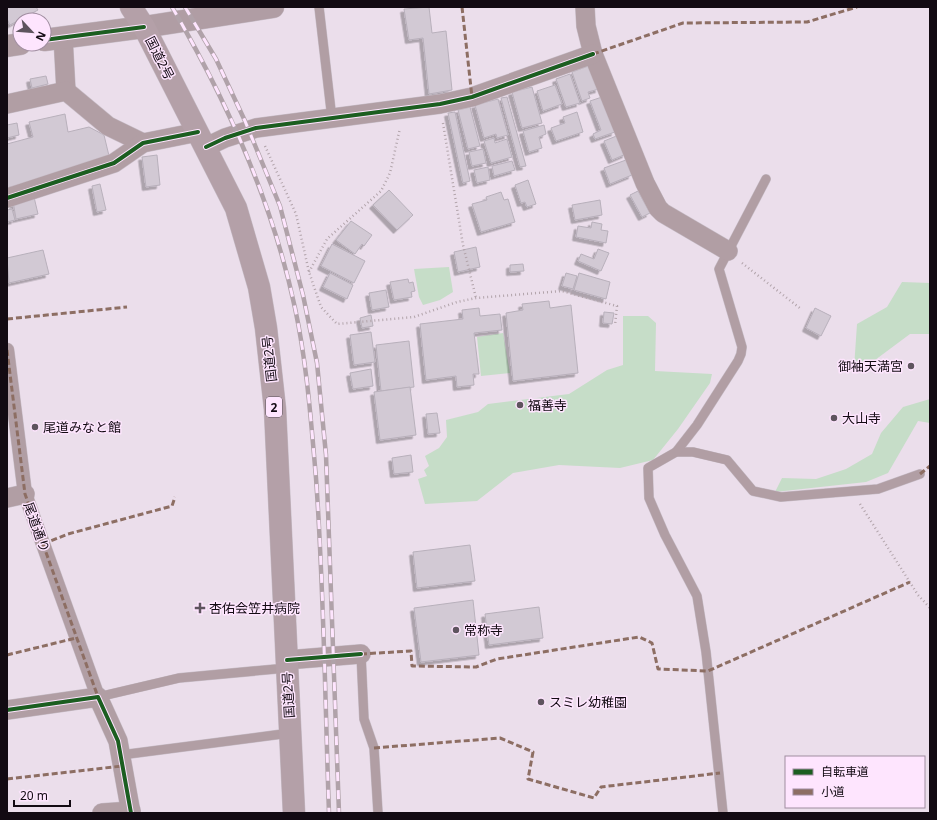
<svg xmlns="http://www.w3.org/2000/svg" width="937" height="820" viewBox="0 0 937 820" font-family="'Noto Sans','Noto Sans JP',sans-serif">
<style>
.green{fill:#c6ddc8}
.building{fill:#d2c9d4;stroke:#b8b0bb;filter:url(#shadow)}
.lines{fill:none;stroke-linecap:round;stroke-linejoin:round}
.service-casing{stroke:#c7bdc7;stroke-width:10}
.pedestrian-casing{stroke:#c7bdc7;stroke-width:15}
.minor-casing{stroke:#c7bdc7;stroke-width:20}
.tertiary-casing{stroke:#c7bdc7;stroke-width:23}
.secondary-casing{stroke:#c7bdc7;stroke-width:23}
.trunk-casing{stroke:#c7bdc7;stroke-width:23}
.path{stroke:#b2a4ab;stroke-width:2.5;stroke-dasharray:1 3;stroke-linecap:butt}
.service{stroke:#b19ea4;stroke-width:9}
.pedestrian{stroke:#b19ea4;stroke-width:14}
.minor{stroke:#b19ea4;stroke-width:19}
.tertiary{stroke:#b19ea4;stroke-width:22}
.secondary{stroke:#b09da4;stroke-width:22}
.trunk{stroke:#b4a0a8;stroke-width:22}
.rail-casing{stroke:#b0a2a9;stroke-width:4.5}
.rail{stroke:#fee5fe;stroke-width:3;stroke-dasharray:9;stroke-linecap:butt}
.quiet{stroke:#8d6e63;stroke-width:3;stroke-dasharray:6 3;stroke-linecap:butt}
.cycleway-casing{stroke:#fee5fe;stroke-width:6}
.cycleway{stroke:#1b5e20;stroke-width:4}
.poi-dot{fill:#5e545e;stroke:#fee5fe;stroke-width:1.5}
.labels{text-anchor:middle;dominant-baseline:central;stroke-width:3;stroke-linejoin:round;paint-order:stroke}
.shield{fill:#fee5fe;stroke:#594c59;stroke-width:1}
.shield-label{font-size:12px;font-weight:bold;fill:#120a12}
.street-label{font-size:13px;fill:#120a12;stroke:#fee5fe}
.poi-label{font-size:13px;fill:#120a12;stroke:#fee5fe;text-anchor:start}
</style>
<defs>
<filter id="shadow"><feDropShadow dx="-3.5" dy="3.5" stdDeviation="0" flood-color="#0004"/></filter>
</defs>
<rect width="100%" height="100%" fill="#ebdeeb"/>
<g class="green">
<polygon points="449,267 453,292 440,300 423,305 419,297 414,269"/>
<polygon points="902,282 930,283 930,334 910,334 871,363 854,368 857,324 887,307"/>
<polygon points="623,316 648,316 656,323 655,371 712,374 710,383 678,429 653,460 620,468 559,465 513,473 477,501 425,504 418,479 427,476 424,470 429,466 425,456 439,448 447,437 446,420 478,412 488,404 569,394 607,370 623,365"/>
<polygon points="503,333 510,373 481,376 477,337"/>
<polygon points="930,399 930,423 918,421 888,473 866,482 775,492 782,478 816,479 846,469 872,454 881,433 903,407"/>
</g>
<g class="building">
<polygon points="7,7 36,7 38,10 10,25 7,19"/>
<polygon points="429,7 432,33 446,31 452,90 429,94 423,38 409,40 404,9"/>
<polygon points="591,65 599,89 588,92 590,98 582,101 572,72"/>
<polygon points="570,74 580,103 566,107 556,79"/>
<polygon points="46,76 48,84 32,88 30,79"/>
<polygon points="555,85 562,104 543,111 537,91"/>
<polygon points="532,87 542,123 522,128 512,92"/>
<polygon points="507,97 526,166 520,167 501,98"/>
<polygon points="602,97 615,132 595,139 593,134 601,130 590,101"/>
<polygon points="498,99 508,135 497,138 496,134 484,138 475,105"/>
<polygon points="470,107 480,146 468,149 458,110"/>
<polygon points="455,112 470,181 463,183 448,113"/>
<polygon points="577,112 583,132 556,141 551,128 565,123 563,117"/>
<polygon points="65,114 68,132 89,127 104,135 110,160 7,188 7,144 33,137 29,122"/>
<polygon points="17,123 19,135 7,138 7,125"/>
<polygon points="544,125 546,134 539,137 542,148 529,152 523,131"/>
<polygon points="619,135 626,154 612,160 604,141"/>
<polygon points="494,138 495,143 507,139 512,157 491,163 484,141"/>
<polygon points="483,149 486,163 472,166 469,152"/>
<polygon points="157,155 160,185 146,187 142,157"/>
<polygon points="626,160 632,175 610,184 604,168"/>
<polygon points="512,161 515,170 494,176 492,166"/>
<polygon points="488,167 490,180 477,183 474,170"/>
<polygon points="528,180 536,204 527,207 525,202 521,203 515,185"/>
<polygon points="100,184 106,210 97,212 92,186"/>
<polygon points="389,190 413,215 397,230 373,205"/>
<polygon points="638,191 650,213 642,217 630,195"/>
<polygon points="501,192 504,200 508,199 515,222 481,232 472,204 487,200 486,197"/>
<polygon points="34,197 38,214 16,219 13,201"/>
<polygon points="600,200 602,215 575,220 572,205"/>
<polygon points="12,209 15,220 7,222 7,210"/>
<polygon points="351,221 372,235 364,246 362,244 355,254 336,240"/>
<polygon points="592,222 602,224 601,230 608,231 606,243 576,237 578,226 591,228"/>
<polygon points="332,244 365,261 354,283 321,266"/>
<polygon points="476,247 480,267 458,272 454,252"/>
<polygon points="598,249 609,253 601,271 578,261 581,254 594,259"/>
<polygon points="43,250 49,274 9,283 7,258"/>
<polygon points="523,264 524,271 510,272 510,265"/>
<polygon points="330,273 353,285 347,299 323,287"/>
<polygon points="566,273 577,276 573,289 562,286"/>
<polygon points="579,273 610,282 606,299 574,290"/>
<polygon points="408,279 409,283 413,282 415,291 411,292 412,297 394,300 390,282"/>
<polygon points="386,290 389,307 372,310 369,293"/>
<polygon points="549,301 550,308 571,305 578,373 513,381 506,313 523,310 522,304"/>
<polygon points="479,308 480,316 500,314 502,330 474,333 479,374 473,374 474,385 457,387 456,376 426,380 420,324 463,319 462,310"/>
<polygon points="815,308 831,316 821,336 806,328"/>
<polygon points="604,312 614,313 612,324 603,323"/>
<polygon points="371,315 373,326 362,328 360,318"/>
<polygon points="371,332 375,362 354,365 350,335"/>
<polygon points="409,341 414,387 381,391 376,345"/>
<polygon points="371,369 373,386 353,389 350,373"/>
<polygon points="410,387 416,435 380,440 374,392"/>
<polygon points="437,413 440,433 428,434 426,414"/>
<polygon points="411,455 413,472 394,474 392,458"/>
<polygon points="470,545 475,581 417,588 413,552"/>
<polygon points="473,600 479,655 421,662 414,608"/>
<polygon points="539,607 543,638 489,645 485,614"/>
</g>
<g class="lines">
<defs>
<g id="service">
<polyline points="319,7 332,119"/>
<polyline points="676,452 693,452 727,460 753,491 781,497 878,489 920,474"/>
<polyline points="361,654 364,719 374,748 378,813"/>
<polyline points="98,697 179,678 287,668"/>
<polyline points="121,755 290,733"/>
<polyline points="723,813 706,652 697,596 665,535 649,498 648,468 676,452 697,425 738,361 741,354 742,347 719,269 766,179"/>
</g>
<polyline id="pedestrian" points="7,350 25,494 98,697"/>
<g id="minor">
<polyline points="585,7 586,26 593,54 645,183 658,208 663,213 728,251"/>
<polyline points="63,37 66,91"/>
<polyline points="7,104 66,91 108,126 143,143"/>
<polyline points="206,147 225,138 256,128 440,104 472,97 593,54"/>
<polyline points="7,198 114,163 143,143 198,132"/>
<polyline points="7,498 25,494"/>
<polyline points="287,660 361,654"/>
<polyline points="7,710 98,697 118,741 131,813"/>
<polyline points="102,813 131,811"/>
</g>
<g id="tertiary">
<polyline points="44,40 144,27"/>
<polyline points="7,46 20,44"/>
</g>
<polyline id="secondary" points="144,27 273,7"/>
<polyline id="trunk" points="131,7 144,27 236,208 259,287 266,328 275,409 294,813"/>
</defs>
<use href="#service" class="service-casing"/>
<use href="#pedestrian" class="pedestrian-casing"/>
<use href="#minor" class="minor-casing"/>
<use href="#tertiary" class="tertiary-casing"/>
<use href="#secondary" class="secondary-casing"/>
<use href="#trunk" class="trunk-casing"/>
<g class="path">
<polyline points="443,123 463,245 476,298"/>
<polyline points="265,146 296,214 309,272 321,307 337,324 414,317 457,302 476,298 562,291 617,306 615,325"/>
<polyline points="742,263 801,309"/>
<polyline points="309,272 327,239 381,191 390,173 400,128"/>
<polyline points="860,504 918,595 930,608"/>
</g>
<use href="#service" class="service"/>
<use href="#pedestrian" class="pedestrian"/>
<use href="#minor" class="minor"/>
<use href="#tertiary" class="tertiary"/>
<use href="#secondary" class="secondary"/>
<use href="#trunk" class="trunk"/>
<defs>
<g id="rail">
<path d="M172,7C227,101 272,200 295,308C307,364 311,421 316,478C324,590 325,701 329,813"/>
<polyline points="185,7 216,59 245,121 280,206 303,295 317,363 326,455 339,813"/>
</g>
</defs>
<use href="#rail" class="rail-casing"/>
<use href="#rail" class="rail"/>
<g class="quiet">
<polyline points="462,7 472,97"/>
<polyline points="593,54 683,23 807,22 857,7"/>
<polyline points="7,319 127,307"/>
<polyline points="7,350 25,494 98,697"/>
<polyline points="920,474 930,466"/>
<polyline points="43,544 68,534 172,506 175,497"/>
<polyline points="361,654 411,651 412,666 476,667 497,659 639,637 652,643 658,669 708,671 910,582"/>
<polyline points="7,655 76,638"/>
<polyline points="374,748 500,738 533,752 528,779 594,798 601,787 720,773"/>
<polyline points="7,779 122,766"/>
</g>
<defs>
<g id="cycleway">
<polyline points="44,40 144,27"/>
<polyline points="206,147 225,138 256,128 440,104 472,97 593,54"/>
<polyline points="7,198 114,163 143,143 198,132"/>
<polyline points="287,660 361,654"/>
<polyline points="7,710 98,697 118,741 131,813"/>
</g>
</defs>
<use href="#cycleway" class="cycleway-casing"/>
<use href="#cycleway" class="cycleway"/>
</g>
<g class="poi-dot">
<circle cx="911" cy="366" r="4"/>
<circle cx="520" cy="405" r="4"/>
<circle cx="834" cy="418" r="4"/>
<circle cx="35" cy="427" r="4"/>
<path d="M198 602h4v4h4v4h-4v4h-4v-4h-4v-4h4z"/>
<circle cx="456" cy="630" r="4"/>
<circle cx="541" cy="702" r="4"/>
</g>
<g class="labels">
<rect class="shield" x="266" y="397" width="16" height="20" rx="3"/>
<g class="shield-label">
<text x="274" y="407">2</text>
</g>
<g class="street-label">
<text transform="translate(160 58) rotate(63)">国道2号</text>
<text transform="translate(269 359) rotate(-96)">国道2号</text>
<text transform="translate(37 527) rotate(70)">尾道通り</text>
<text transform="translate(288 695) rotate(-93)">国道2号</text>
</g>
<g class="poi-label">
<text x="903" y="366" text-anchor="end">御袖天満宮</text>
<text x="528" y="405">福善寺</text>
<text x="842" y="418">大山寺</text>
<text x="43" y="427">尾道みなと館</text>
<text x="209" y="608">杏佑会笠井病院</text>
<text x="464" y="630">常称寺</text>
<text x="549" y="702">スミレ幼稚園</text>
</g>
</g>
<rect width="937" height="820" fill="none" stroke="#120a12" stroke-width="16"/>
<rect x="785" y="756" width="140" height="52" fill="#fee5fe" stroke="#a08da0"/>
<rect x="793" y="769" width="20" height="6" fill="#1b5e20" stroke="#a08da0"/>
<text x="821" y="776" font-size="12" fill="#120a12">自転車道</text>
<rect x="793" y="789" width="20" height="6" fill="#8d6e63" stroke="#a08da0"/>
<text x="821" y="796" font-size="12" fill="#120a12">小道</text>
<g transform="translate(32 32) rotate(116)"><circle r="19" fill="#fee5fe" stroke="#a08da0"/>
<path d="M0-3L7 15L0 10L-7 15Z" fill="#5e545e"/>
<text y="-6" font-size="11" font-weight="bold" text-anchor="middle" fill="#120a12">N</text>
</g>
<path d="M14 800v6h56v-6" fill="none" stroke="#120a12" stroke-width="2"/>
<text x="20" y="800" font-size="12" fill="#120a12" stroke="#fee5fe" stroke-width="3" paint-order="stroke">20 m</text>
</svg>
